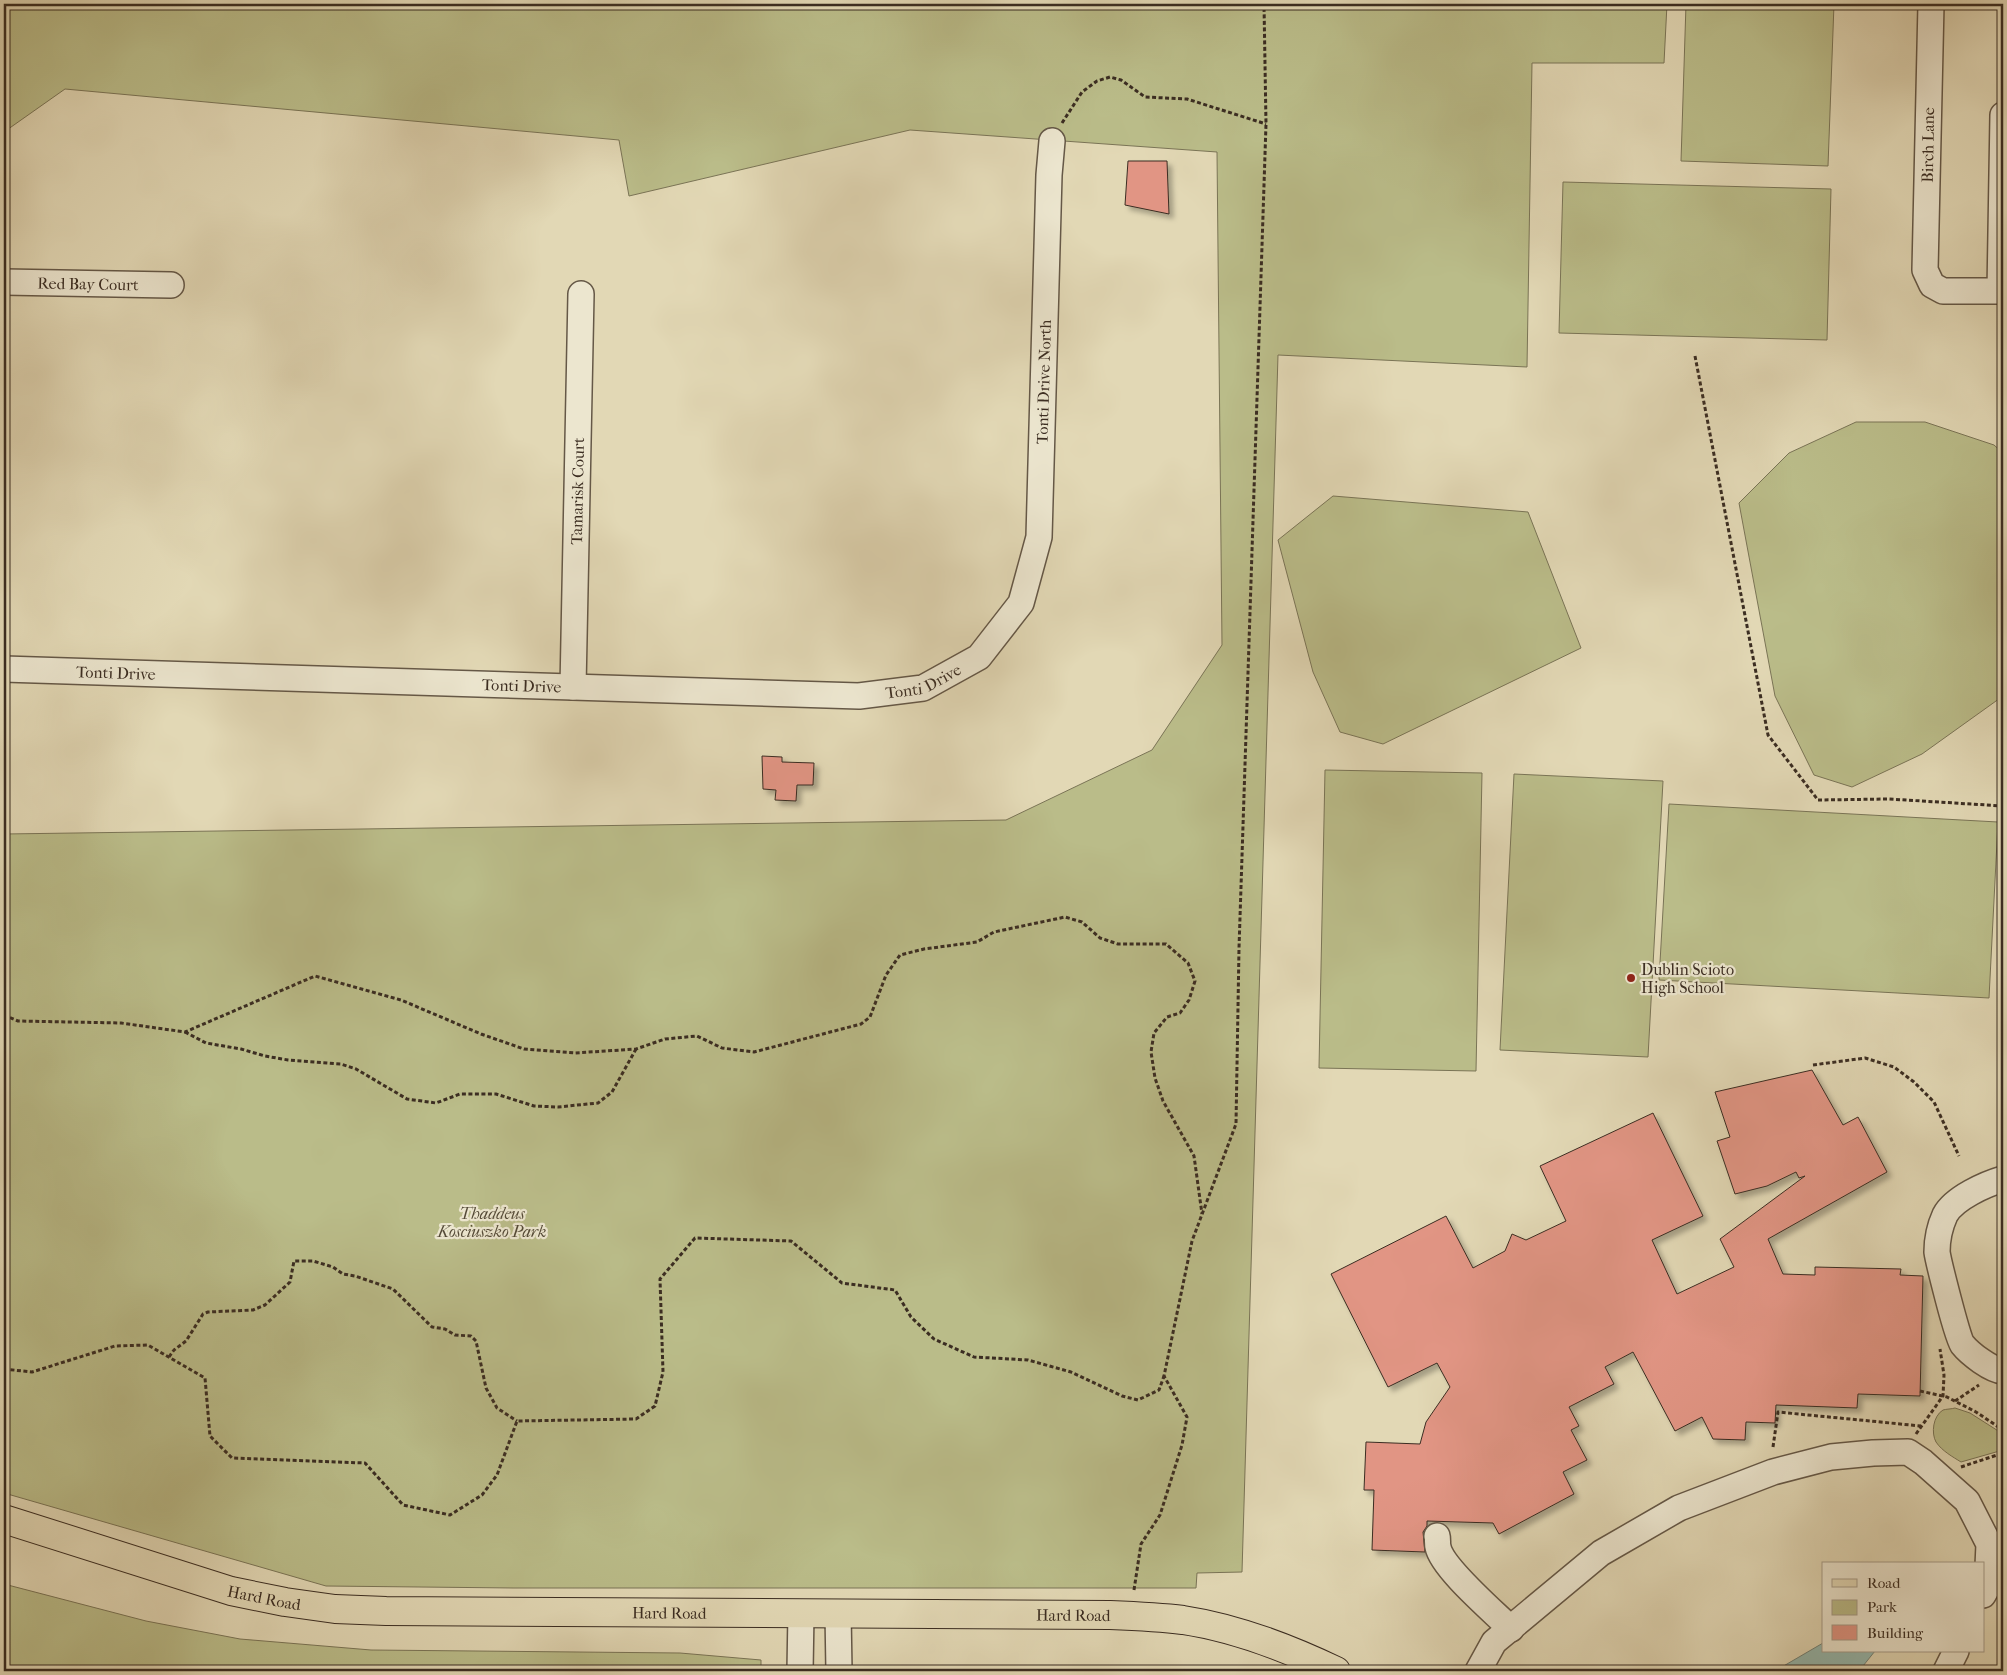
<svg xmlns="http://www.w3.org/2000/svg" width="2007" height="1675" viewBox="0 0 2007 1675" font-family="'IM FELL French Canon',serif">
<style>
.green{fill:#babc89;stroke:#7a7456}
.water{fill:#95b9af;stroke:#718177}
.building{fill:#e19584;stroke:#3b2d22;filter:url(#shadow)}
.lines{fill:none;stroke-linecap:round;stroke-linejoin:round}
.minor-casing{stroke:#655847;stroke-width:28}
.major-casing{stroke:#3b2d22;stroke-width:30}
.path{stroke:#3b2d22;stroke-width:3;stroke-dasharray:4 2.5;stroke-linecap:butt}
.minor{stroke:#ece6cf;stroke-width:25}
.major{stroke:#e2d8b5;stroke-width:28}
.poi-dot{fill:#8f2418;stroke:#ece6cf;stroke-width:2}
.labels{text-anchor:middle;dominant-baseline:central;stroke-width:4.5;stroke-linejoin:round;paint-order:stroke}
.street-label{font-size:16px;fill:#3b2d22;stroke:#ece6cf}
.poi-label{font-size:16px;fill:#3b2d22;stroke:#ece6cf;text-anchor:start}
.park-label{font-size:16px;font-style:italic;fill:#544a37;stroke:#ece6cf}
</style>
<defs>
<filter id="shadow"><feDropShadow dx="4.5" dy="4.5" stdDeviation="2.5" flood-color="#0004"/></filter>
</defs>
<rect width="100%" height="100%" fill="#e2d8b5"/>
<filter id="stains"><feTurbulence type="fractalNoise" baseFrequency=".004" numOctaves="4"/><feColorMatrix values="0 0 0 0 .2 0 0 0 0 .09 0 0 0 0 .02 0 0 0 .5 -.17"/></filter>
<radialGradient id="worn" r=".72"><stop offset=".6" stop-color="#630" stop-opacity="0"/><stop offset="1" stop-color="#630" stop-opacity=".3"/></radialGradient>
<g class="green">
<polygon points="4,4 1667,4 1664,63 1532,63 1527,367 1278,355 1242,1572 1197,1573 1196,1588 513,1588 326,1586 4,1493 4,834 1006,820 1152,750 1222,645 1217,152 910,130 629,196 619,140 65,89 4,132"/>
<polygon points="1686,4 1834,4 1828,166 1681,161"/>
<polygon points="1563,182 1831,189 1827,340 1559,333"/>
<polygon points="1856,422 1925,422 1994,445 2003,453 2003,696 1922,754 1852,787 1814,775 1775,696 1739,503 1789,453"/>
<polygon points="1333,496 1528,512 1581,648 1383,744 1340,732 1313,672 1278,540"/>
<polygon points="1325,770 1482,773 1476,1071 1319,1068"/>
<polygon points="1514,774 1663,781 1648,1057 1500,1050"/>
<polygon points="1669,804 1998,822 1989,998 1659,980"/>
<path d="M1955,1408L1970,1413L2003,1434V1450L1961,1462C1953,1457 1942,1451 1936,1442C1931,1433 1933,1416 1943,1410C1946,1409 1952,1409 1955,1408Z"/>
<polygon points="4,1584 146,1621 240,1639 371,1650 680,1653 761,1660 761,1671 4,1671"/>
</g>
<polygon class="water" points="1823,1643 1823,1651 1875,1651 1859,1671 1775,1671"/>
<g class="building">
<polygon points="1128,161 1167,161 1169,214 1125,205"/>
<polygon points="762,756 782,757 782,762 814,763 813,785 797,785 796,801 775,800 776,790 763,789"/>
<polygon points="1812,1070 1843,1125 1858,1117 1887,1172 1768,1239 1783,1274 1815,1275 1815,1267 1901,1269 1900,1275 1923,1276 1920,1396 1858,1394 1857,1408 1776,1405 1775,1423 1746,1422 1745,1440 1713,1439 1702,1417 1675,1431 1633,1352 1605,1367 1614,1384 1569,1407 1579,1426 1571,1430 1587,1460 1563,1472 1574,1494 1499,1534 1493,1523 1427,1521 1427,1526 1423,1532 1425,1552 1372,1550 1374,1490 1364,1490 1366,1442 1420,1444 1426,1422 1450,1387 1437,1363 1388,1387 1331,1274 1446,1216 1473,1268 1505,1251 1512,1234 1526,1240 1566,1221 1540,1166 1653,1113 1703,1216 1652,1240 1677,1294 1734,1267 1720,1239 1805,1176 1799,1178 1796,1172 1767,1186 1735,1194 1717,1141 1730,1137 1715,1092"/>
</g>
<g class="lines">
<defs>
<g id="minor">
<polyline points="1931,4 1925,270 1932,285 1943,291 2003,291"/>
<path id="s1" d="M4,282L171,285"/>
<polyline points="2000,291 2003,115"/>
<path id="s2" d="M4,669L859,696L923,688L979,657L1021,603L1039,537L1049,175L1052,141"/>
<path id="s3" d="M573,687L581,294"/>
<path d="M2003,1179C1986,1184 1954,1198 1945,1215C1940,1226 1937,1239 1937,1252C1938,1260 1958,1340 1962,1344C1970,1354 1991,1370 2003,1371"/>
<path d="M1437,1536C1438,1539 1437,1544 1438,1547C1442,1568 1494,1612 1511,1629"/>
<polyline points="838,1613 839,1671"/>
<polyline points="800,1671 801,1613"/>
<polyline points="1478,1671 1494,1642 1601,1553 1679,1508 1773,1472 1831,1457 1873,1453 1908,1452 1923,1462 1967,1501 1989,1544 1987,1588 1983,1595"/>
<polyline points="1946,1671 1956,1651"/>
</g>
<g id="major">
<path id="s4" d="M4,1519L231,1591L285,1602L335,1609L386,1611L1110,1615C1135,1616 1159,1617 1183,1620C1236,1628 1288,1648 1336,1671"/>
</g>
</defs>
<use href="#minor" class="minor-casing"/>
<use href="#major" class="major-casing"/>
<g class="path">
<polyline points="1062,123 1082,92 1097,81 1110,77 1121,80 1145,97 1187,99 1266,124"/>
<polyline points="1695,356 1768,735 1818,800 1889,799 2003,806"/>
<polyline points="4,1015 18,1021 121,1023 185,1032 315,976 401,1000 481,1034 524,1049 575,1053 636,1049 665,1039 697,1036 722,1048 754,1052 861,1024 870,1017 886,975 900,955 924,949 977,942 994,932 1065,917 1082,922 1100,938 1118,944 1166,944 1188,963 1195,981 1189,1000 1180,1013 1167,1017 1154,1033 1151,1052 1155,1078 1163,1101 1194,1156 1202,1214"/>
<polyline points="185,1032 206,1043 241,1049 265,1056 288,1060 341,1064 356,1069 407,1099 436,1103 460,1094 496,1094 534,1106 558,1107 598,1103 612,1092 636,1049"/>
<polyline points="1813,1065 1865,1058 1894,1067 1914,1082 1934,1102 1959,1156"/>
<polyline points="169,1357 174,1350 186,1341 203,1314 208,1312 253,1310 265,1305 290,1282 294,1261 313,1261 333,1267 343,1274 355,1276 393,1289 432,1327 445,1329 455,1335 471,1336 476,1341 486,1388 497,1408 517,1421"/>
<polyline points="4,1369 32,1372 115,1346 148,1345 205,1378 210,1436 232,1458 365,1463 403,1505 450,1515 482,1495 497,1475 517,1421 636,1419 655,1406 663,1372 660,1279 695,1238 791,1241 842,1283 895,1290 911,1317 934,1339 974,1357 1028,1360 1071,1372 1122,1396 1138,1400 1159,1390 1164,1376"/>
<polyline points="1920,1391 1947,1397 1976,1412 2003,1430"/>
<polyline points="1955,1401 1979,1385"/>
<polyline points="1916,1434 1943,1396 1944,1375 1940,1349"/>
<polyline points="1773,1447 1778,1412 1921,1426"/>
<polyline points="1961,1467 2003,1453"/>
<polyline points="1134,1590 1141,1544 1160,1515 1182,1445 1187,1417 1164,1376 1192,1241 1236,1124 1239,948 1266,124 1264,4"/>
</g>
<use href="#minor" class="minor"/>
<use href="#major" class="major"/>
</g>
<circle class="poi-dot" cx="1631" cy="978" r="5"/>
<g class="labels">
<g class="street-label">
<text transform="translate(1928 145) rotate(-89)">Birch Lane</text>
<text stroke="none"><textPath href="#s1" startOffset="84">Red Bay Court</textPath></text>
<text stroke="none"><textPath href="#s2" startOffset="1276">Tonti Drive North</textPath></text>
<text stroke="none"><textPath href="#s3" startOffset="196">Tamarisk Court</textPath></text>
<text stroke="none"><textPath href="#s2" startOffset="112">Tonti Drive</textPath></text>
<text stroke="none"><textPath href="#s2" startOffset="922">Tonti Drive</textPath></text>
<text stroke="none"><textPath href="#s2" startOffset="518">Tonti Drive</textPath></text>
<text stroke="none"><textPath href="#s4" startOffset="272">Hard Road</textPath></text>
<text stroke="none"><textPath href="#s4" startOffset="678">Hard Road</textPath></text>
<text stroke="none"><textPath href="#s4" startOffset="1082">Hard Road</textPath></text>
</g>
<g class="poi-label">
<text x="1641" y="969">Dublin Scioto<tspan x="1641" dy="18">High School</tspan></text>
</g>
<g class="park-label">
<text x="492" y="1213">Thaddeus<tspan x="492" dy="18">Kosciuszko Park</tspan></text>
</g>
</g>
<rect width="2007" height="1675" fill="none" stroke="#e2d8b5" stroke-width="20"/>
<rect x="5" y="5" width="1997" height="1665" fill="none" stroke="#3b2d22" stroke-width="2.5"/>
<rect x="10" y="10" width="1987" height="1655" fill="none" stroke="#3b2d22"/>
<rect x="1822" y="1562" width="162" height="90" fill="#ece6cf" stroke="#a59c8a"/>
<rect x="1832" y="1579" width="25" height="8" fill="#e2d8b5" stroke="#a59c8a"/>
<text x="1867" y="1588" font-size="15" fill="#3b2d22">Road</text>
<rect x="1832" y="1600" width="25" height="15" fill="#babc89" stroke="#a59c8a"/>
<text x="1867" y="1612" font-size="15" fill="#3b2d22">Park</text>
<rect x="1832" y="1625" width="25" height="15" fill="#e19584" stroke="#a59c8a"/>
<text x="1867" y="1638" font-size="15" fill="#3b2d22">Building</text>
<rect width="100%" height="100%" filter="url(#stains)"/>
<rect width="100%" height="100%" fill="url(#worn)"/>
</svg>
